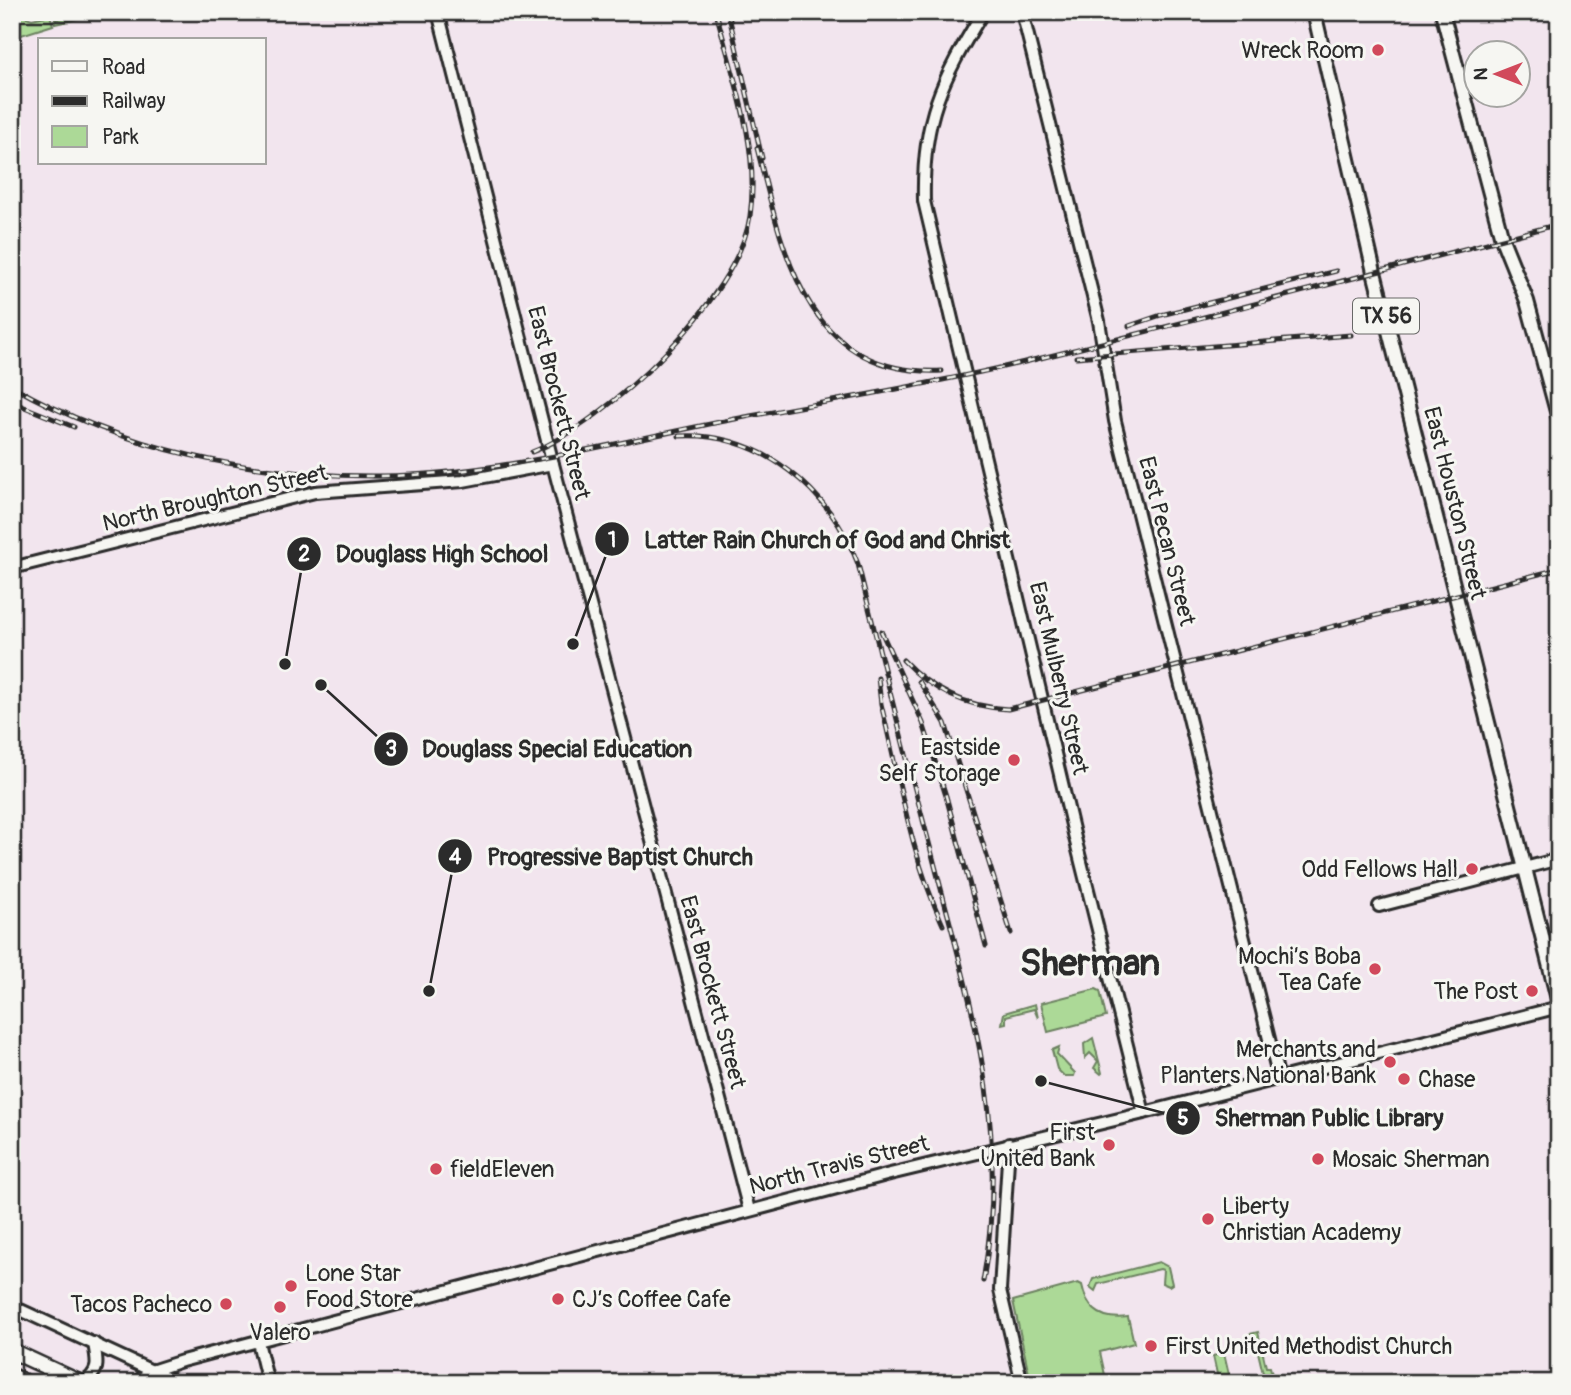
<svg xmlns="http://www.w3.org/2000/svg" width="1571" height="1395" viewBox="0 0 1571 1395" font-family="Pangolin,sans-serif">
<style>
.green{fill:#acd997;stroke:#6c8261;stroke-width:2}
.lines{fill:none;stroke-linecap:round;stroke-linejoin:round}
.secondary-casing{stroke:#2b2b2b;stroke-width:16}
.primary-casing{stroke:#2b2b2b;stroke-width:18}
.highway-casing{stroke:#2b2b2b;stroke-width:19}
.secondary{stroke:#f6f6f2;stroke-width:10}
.primary{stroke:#f6f6f2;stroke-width:12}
.highway{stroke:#f6f6f2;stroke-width:14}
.rail-casing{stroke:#2b2b2b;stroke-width:5}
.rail{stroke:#f6f6f2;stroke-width:2.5;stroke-dasharray:8;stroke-linecap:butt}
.poi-dot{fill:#d1495b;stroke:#f6f6f2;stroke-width:2.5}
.labels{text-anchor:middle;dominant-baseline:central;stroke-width:6;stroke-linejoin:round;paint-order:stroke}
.shield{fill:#f6f6f2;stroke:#686867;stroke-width:2}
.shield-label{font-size:21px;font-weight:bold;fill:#2b2b2b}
.poi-label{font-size:23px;fill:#2b2b2b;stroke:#f6f6f2;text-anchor:end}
.street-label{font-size:23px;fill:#2b2b2b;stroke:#f6f6f2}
.town-label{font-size:37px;font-weight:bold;fill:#2b2b2b;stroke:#f6f6f2}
.leader{fill:none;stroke:#2b2b2b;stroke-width:2.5}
.callout-dot{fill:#2b2b2b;stroke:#f6f6f2;stroke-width:2.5}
.mark-label{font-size:21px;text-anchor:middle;font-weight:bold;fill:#fff}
.callout-label{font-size:24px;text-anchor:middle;font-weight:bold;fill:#2b2b2b;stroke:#f6f6f2;stroke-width:6;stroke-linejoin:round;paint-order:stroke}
</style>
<rect width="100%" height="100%" fill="#f2e5ee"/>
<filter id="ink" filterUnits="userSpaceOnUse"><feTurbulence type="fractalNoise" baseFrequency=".0143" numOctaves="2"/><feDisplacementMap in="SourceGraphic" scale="14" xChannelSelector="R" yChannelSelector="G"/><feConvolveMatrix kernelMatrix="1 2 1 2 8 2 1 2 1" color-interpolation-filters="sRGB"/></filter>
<g filter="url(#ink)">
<g class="green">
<polygon points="12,12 32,19 50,15 53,25 12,38"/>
<polygon points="67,12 109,12 55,24 54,20 68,16"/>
<polygon points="1096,989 1100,991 1106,1017 1048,1032 1041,1003"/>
<polygon points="1035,1004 1038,1018 1034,1009 1006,1016 1006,1023 1002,1024 1004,1013"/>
<polygon points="1093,1038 1102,1073 1101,1074 1094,1068 1098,1061 1090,1053 1085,1058 1084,1044"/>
<polygon points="1059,1047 1057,1054 1075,1073 1074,1076 1064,1076 1057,1069 1052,1050"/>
<polygon points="1159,1262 1168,1267 1172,1284 1169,1286 1162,1283 1163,1270 1160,1269 1098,1284 1095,1291 1090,1287 1093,1279"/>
<path d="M1078,1283L1082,1285C1087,1310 1102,1321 1128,1317L1134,1343L1100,1352L1105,1375L1072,1383H1031L1013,1301Z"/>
<polygon points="1258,1332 1266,1367 1270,1367 1274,1382 1265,1382 1255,1339 1250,1334"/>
<polygon points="1224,1353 1231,1383 1219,1383 1213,1356"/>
</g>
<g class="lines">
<defs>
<g id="secondary">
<polyline points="438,12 553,464 749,1210"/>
<path d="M983,12C941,81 922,119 924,201L1075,838L1144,1113"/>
<polyline points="1022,12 1099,321 1115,421 1279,1079"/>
<polyline points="12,568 315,492 463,481 553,464"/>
<polyline points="1379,906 1559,859"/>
<polyline points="1009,1144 1000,1290 1022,1383"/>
<polyline points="12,1306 178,1383"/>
<polyline points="258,1342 268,1383"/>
<path d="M84,1383C101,1370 97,1362 94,1343"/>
<polyline points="135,1383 154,1370 182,1361 890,1174 1144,1113 1559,1007"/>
</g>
<g id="primary">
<polyline points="1314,12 1374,272 1559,1003"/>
<polyline points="1442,12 1502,239 1527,301 1559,419"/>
</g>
<g id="highway">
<polyline points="12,1351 81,1383"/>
<polyline points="12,1376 26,1383"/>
</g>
</defs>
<use href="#secondary" class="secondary-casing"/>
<use href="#primary" class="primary-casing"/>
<use href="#highway" class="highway-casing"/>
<use href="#secondary" class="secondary"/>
<use href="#primary" class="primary"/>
<use href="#highway" class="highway"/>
<defs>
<g id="rail">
<polyline points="728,12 762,158"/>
<path d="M757,148C783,251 805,377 942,371"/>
<polyline points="1129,326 1161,315 1336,271"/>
<polyline points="1076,357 1351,335"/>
<path d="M12,386C124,450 253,477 380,476C497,475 621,441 735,419C834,400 935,384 1033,360C1209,317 1384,270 1559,224"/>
<polyline points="12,402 74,427"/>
<path d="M679,436C761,431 831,491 858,564C882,662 907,760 933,858C971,1006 1011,1126 983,1281"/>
<path d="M532,452C608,422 738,299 750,216C760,148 733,77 716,12"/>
<polyline points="881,631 923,723 946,796 986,946"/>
<path d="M903,660C932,691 966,707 1008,709L1559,569"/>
<path d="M878,678L881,704C899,777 911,857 943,925"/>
<polyline points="919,681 945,723 1011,933"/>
</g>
</defs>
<use href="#rail" class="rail-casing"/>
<use href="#rail" class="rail"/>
</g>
</g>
<g class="poi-dot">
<circle cx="1378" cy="50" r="7"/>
<circle cx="1014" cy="760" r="7"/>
<circle cx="1472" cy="869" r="7"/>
<circle cx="1375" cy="969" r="7"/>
<circle cx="1532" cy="991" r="7"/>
<circle cx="1390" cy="1062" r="7"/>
<circle cx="1404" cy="1079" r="7"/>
<circle cx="1109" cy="1145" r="7"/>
<circle cx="1318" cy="1159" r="7"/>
<circle cx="436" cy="1169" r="7"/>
<circle cx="1208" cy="1219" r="7"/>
<circle cx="291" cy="1286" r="7"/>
<circle cx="558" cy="1299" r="7"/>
<circle cx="226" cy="1304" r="7"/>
<circle cx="280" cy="1307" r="7"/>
<circle cx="1151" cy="1346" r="7"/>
</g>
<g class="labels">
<rect class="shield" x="1353" y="298.5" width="66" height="35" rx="5"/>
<g class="shield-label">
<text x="1386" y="316">TX 56</text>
</g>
<g class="poi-label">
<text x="1364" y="50">Wreck Room</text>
<text x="1000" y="747">Eastside<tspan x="1000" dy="26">Self Storage</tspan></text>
<text x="1458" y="869">Odd Fellows Hall</text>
<text x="1361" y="956">Mochi’s Boba<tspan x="1361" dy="26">Tea Cafe</tspan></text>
<text x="1518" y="991">The Post</text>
<text x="1376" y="1049">Merchants and<tspan x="1376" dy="26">Planters National Bank</tspan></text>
<text x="1418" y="1079" text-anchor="start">Chase</text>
<text x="1095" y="1132">First<tspan x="1095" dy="26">United Bank</tspan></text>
<text x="1332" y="1159" text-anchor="start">Mosaic Sherman</text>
<text x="450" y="1169" text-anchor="start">fieldEleven</text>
<text x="1222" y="1206" text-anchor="start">Liberty<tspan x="1222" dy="26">Christian Academy</tspan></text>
<text x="305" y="1273" text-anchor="start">Lone Star<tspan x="305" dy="26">Food Store</tspan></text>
<text x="572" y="1299" text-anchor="start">CJ’s Coffee Cafe</text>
<text x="212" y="1304">Tacos Pacheco</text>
<text x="280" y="1332" text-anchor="middle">Valero</text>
<text x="1165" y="1346" text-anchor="start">First United Methodist Church</text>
</g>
<g class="street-label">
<text transform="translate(559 403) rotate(76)">East Brockett Street</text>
<text transform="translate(215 498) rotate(-13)">North Broughton Street</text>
<text transform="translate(1455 503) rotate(76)">East Houston Street</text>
<text transform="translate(1167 541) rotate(76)">East Pecan Street</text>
<text transform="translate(1059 678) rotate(77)">East Mulberry Street</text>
<text transform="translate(713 992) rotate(75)">East Brockett Street</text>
<text transform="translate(839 1165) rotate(-14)">North Travis Street</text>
</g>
<g class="town-label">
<text x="1090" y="963">Sherman</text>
</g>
</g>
<path class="leader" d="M573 644L612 539M285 664L304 554M321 685L391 749M429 991L455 856M1041 1081L1183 1118"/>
<g class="callout-dot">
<circle cx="573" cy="644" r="7"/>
<circle cx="285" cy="664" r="7"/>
<circle cx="321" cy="685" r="7"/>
<circle cx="429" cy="991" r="7"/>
<circle cx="1041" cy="1081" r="7"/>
<circle cx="612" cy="539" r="18"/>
<circle cx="304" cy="554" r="18"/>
<circle cx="391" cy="749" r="18"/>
<circle cx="455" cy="856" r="18"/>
<circle cx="1183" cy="1118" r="18"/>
</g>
<g class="mark-label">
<text x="612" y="547">1</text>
<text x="304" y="561">2</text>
<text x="391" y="756">3</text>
<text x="455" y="864">4</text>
<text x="1183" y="1125">5</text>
</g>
<g class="callout-label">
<text x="827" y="548">Latter Rain Church of God and Christ</text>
<text x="442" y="562">Douglass High School</text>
<text x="557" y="757">Douglass Special Education</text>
<text x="620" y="865">Progressive Baptist Church</text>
<text x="1329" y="1126">Sherman Public Library</text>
</g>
<rect width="1571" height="1395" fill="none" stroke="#f6f6f2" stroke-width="42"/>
<rect x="21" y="21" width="1529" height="1353" fill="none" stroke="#2b2b2b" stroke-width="2.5" filter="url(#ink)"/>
<rect x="38" y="38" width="228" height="126" fill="#f6f6f2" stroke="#a5a5a2" stroke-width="2"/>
<rect x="52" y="61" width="35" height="10" fill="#f6f6f2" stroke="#a5a5a2" stroke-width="2"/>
<text x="102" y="74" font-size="21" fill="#2b2b2b">Road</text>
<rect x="52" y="96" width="35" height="10" fill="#2b2b2b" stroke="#a5a5a2" stroke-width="2"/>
<text x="102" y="108" font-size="21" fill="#2b2b2b">Railway</text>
<rect x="52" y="126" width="35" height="21" fill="#acd997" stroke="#a5a5a2" stroke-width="2"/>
<text x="102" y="144" font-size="21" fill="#2b2b2b">Park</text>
<g transform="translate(1497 74) rotate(270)"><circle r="33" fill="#f6f6f2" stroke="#a5a5a2" stroke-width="2"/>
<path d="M0-5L12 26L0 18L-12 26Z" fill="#d1495b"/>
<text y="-10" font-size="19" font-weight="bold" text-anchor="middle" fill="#2b2b2b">N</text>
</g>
</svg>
